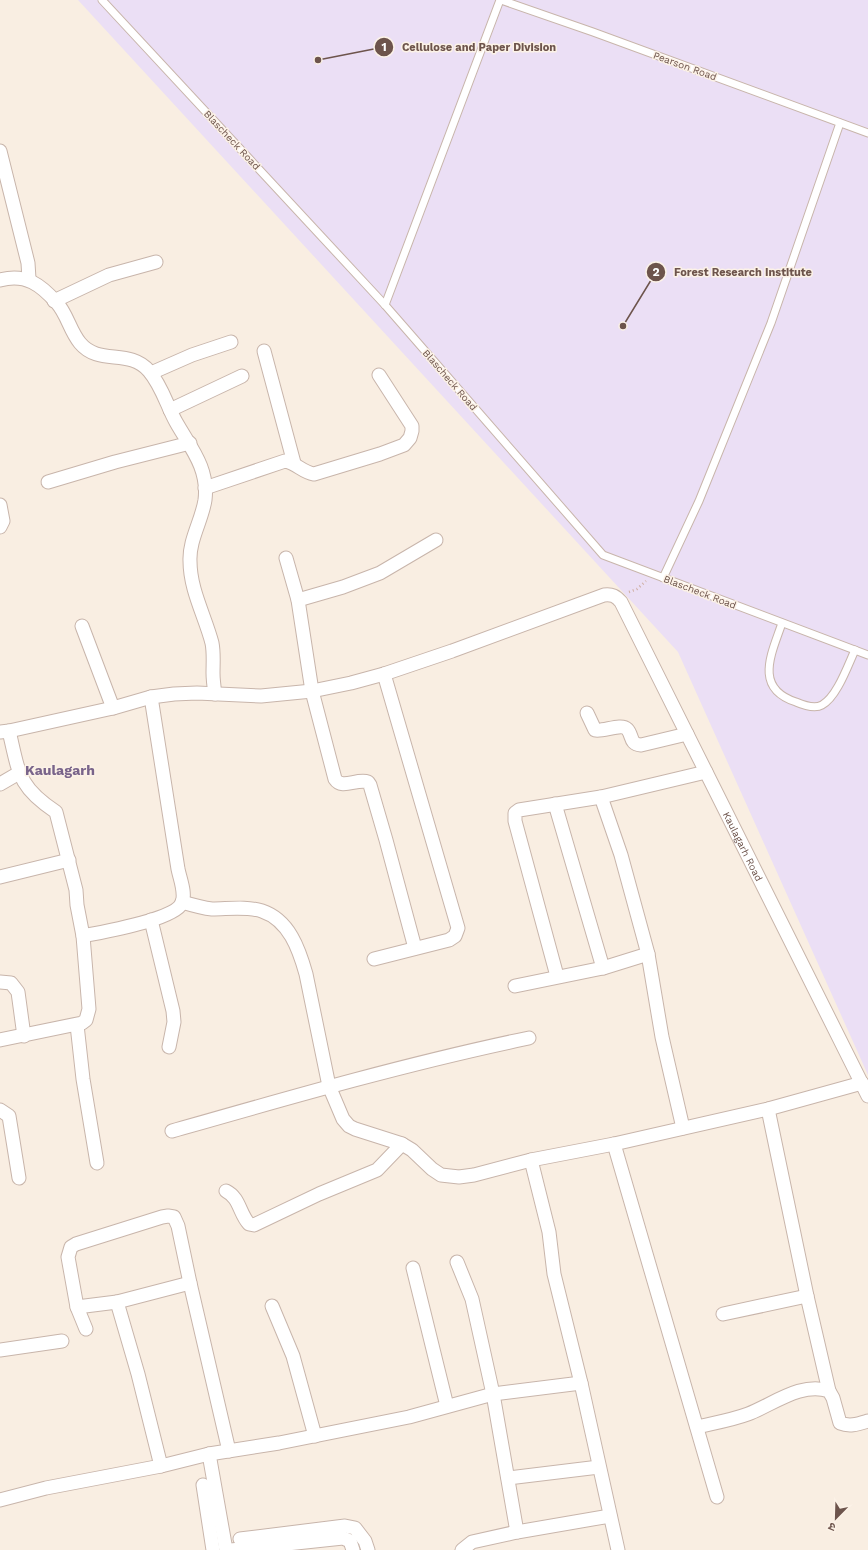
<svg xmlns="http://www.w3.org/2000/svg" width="868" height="1550" viewBox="0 0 868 1550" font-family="'Work Sans','Noto Sans Devanagari',sans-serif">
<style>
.education{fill:#ebdff5}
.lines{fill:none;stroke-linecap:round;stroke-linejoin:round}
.service-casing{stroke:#c8b5ab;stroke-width:9}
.minor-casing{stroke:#c8b5ab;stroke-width:15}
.path{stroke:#cfaea1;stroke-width:2.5;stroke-dasharray:1 3;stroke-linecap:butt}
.service{stroke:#fff;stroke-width:7}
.minor{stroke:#fff;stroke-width:13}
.labels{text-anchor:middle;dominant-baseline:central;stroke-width:3;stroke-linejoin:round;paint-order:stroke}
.street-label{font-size:10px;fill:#6d544c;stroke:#fcf2e7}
.district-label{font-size:14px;font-weight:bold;fill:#79648a;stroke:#fcf2e7}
.leader{fill:none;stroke:#6d544c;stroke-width:1.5}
.callout-dot{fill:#6d544c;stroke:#fcf2e7;stroke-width:1.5}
.mark-label{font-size:12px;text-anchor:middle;font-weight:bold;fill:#fff}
.callout-label{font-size:11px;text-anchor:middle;font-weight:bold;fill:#6d544c;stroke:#fcf2e7;stroke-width:3;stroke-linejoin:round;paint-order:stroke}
</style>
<rect width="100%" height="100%" fill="#f9eee2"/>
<polygon class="education" points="78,0 868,0 868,1075 678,652"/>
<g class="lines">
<defs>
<g id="service">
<polyline points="102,0 385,305 603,555 868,655"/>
<polyline points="501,0 593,32 868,133"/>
<polyline points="385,305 500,0"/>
<polyline points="663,578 699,501 771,323 840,123"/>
<path d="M782,623C772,653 753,688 796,702C803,705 815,709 822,705C837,697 848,665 855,650"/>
</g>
<g id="minor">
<polyline points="0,151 28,263 29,279"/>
<path d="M0,280C26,273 41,285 57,303C67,314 70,331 80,343C99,366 129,348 149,371C162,386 167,406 176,422C190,447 209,468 205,500C202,520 189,540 190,561C190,590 205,616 212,643C214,653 213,663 213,673C213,680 214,687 215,694"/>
<polyline points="54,301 109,275 156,262"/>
<polyline points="264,351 294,463"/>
<polyline points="151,373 192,355 231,342"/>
<polyline points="170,410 242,376"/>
<polyline points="48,482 115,462 190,443"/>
<path d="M205,488L285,461C298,464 302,472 314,474L380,454L404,445L410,438L412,431V426L379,375"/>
<polyline points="0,505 3,521 0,527"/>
<path d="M286,558L298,600L312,691L335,779C342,790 357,778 368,782L370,785L386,840L415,948"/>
<polyline points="298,600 343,587 380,573 436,540"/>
<polyline points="82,626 113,708"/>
<path d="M587,713L595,730C603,732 621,723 627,729C633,735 629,744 641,745L687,734"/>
<path id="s1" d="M0,732L9,731L113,708L151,697L174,694L197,693L261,696L312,691L351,683L384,674L452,651L604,595C612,594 616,596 621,602L868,1096"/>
<polyline points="0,784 19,773"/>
<polyline points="601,797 621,855 648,954 662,1037 683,1128"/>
<polyline points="555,804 603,968"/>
<polyline points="0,877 69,860"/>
<path d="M182,902C192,905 202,908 212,909C228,909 246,906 262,911C289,920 299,949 306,974L329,1086L343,1119L349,1126L355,1129L402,1144L412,1150L432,1169L441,1175L459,1177L474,1175L531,1160L614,1144L768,1109L862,1083"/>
<polyline points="151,920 173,1011 174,1022 169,1047"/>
<path d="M83,936C102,932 174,920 182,903C186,893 180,879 178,869L151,697"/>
<polyline points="374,959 449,940 455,936 458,928 384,674"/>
<polyline points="557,976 515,821 515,813 519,810 601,797 706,772"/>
<polyline points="0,982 11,983 18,992 24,1036"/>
<polyline points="515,986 603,968 648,954"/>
<polyline points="77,1025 83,1079 97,1163"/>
<path d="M0,1040L82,1023L86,1020L89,1009L83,936L77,905L76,890L56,812C18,787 19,773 9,731"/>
<polyline points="768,1109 807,1296 829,1391"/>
<polyline points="0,1110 9,1116 19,1178"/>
<path d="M172,1131C291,1097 409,1063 529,1038"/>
<polyline points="614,1144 717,1497"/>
<polyline points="531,1160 549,1232 554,1274 581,1383 618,1550"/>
<path d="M226,1191C240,1198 239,1213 249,1224L254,1225L319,1194L377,1170L402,1144"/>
<polyline points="457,1262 472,1299 493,1394 517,1532"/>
<polyline points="413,1268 447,1406"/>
<polyline points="117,1302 138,1374 161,1466"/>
<polyline points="272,1306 293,1356 315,1436"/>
<polyline points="77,1307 117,1302 190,1283"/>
<polyline points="723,1314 807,1296"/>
<polyline points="86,1329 77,1307 68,1257 71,1247 76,1244 162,1217 168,1216 174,1217 178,1226 190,1283 229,1451"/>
<polyline points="0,1350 62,1341"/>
<path d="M697,1427C714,1423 732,1420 748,1414C772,1405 802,1381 829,1391L833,1398L840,1423C850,1427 858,1424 868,1421"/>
<polyline points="209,1454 226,1550"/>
<polyline points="508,1478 599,1467"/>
<polyline points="203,1485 213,1550"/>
<polyline points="0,1500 46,1488 161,1466 209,1454 279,1443 409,1417 493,1394 581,1383"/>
<polyline points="240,1539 345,1526 355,1528 365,1541 368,1550"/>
<polyline points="231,1550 343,1538 350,1541 353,1550"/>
<polyline points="462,1550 472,1542 517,1532 610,1516"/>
</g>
</defs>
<use href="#service" class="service-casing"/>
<use href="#minor" class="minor-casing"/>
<polyline class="path" points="629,592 637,589 646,581"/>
<use href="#service" class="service"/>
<use href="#minor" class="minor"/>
</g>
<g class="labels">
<g class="street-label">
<text transform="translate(685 66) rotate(20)">Pearson Road</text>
<text transform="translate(232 140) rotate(47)">Blascheck Road</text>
<text transform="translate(450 380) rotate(49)">Blascheck Road</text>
<text transform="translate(700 592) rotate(21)">Blascheck Road</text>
<text stroke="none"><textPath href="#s1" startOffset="917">Kaulagarh Road</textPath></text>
</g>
<g class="district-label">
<text x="60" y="770">Kaulagarh</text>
</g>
</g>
<path class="leader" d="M318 60L384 47M623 326L656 272"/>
<g class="callout-dot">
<circle cx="318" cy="60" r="4"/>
<circle cx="623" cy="326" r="4"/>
<circle cx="384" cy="47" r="10"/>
<circle cx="656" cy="272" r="10"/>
</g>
<g class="mark-label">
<text x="384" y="51">1</text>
<text x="656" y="276">2</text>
</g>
<g class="callout-label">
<text x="479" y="51">Cellulose and Paper Division</text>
<text x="743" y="276">Forest Research Institute</text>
</g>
<g transform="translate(836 1518) rotate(203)" stroke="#fcf2e7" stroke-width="3" paint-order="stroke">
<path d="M0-3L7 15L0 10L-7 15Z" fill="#6d544c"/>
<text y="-6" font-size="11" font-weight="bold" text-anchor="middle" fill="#6d544c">उ</text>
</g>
</svg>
